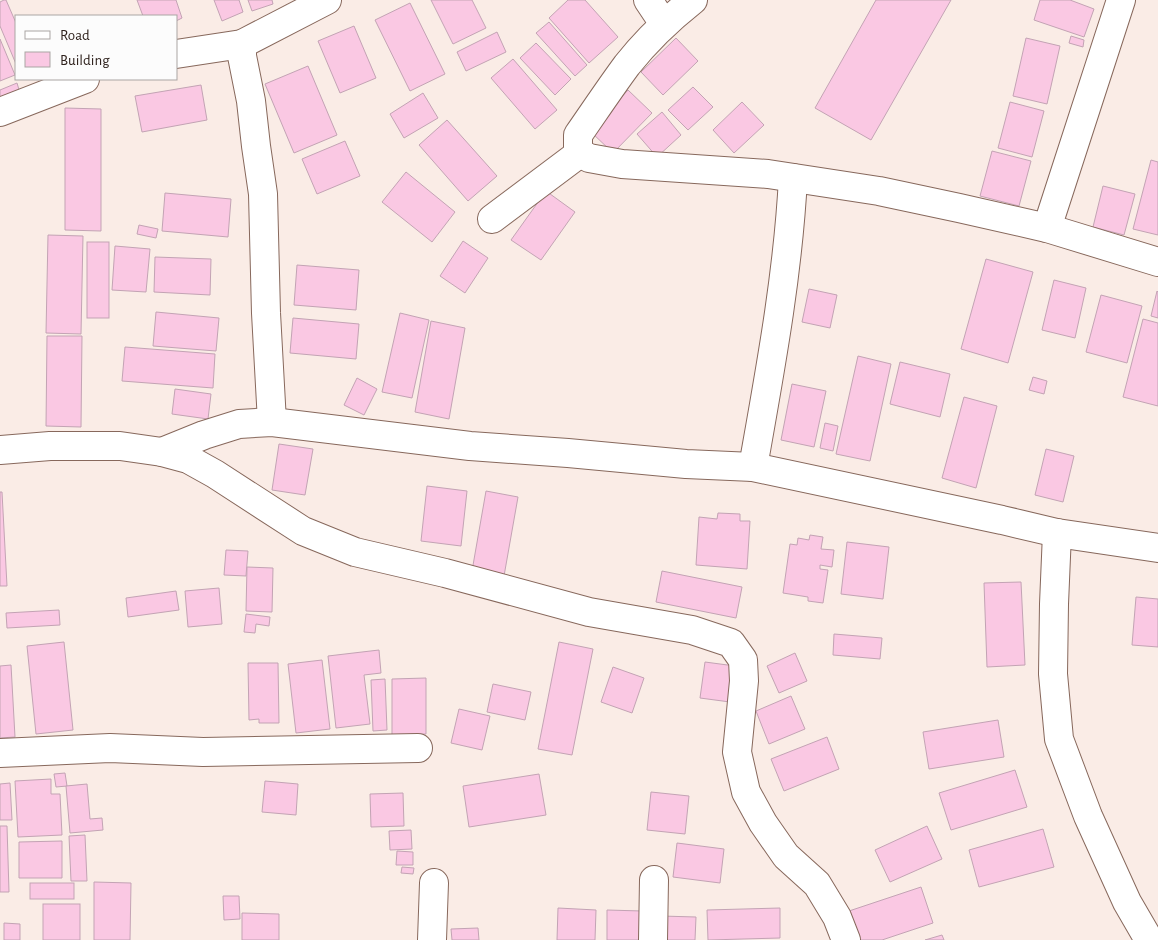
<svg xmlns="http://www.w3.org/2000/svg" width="1158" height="940" viewBox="0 0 1158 940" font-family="'Alegreya Sans',sans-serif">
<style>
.building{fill:#fac8e3;stroke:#c3a3b4}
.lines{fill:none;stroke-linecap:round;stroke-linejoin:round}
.minor-casing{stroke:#87685c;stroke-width:30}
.minor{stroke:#fff;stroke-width:28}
</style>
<rect width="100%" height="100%" fill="#faece6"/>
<g class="building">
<polygon points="4,0 6,0 16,23 16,64 0,26 0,2"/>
<polygon points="137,0 176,0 182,18 176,21 176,16 143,16"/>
<polygon points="214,0 239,0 243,12 222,21"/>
<polygon points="248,0 272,0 273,4 252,11"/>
<polygon points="431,0 472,0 486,28 453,44"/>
<polygon points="568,0 585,0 618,37 589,63 549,18"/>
<polygon points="876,0 951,0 871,140 815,108"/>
<polygon points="1040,0 1070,0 1094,9 1084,37 1034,20"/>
<polygon points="410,3 445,74 410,91 375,20"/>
<polygon points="549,22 587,65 575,76 536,33"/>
<polygon points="354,26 376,78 340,93 318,41"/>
<polygon points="497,32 506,52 466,71 457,52"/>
<polygon points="1071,36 1084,40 1083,47 1069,43"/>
<polygon points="676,38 698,61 663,95 641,72"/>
<polygon points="1026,38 1060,46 1047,104 1013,96"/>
<polygon points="0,39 15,75 0,81"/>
<polygon points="536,43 571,79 555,95 520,58"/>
<polygon points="513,59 557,110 535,129 491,78"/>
<polygon points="308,66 337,135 294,153 265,84"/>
<polygon points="17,83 20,93 0,101 0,90"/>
<polygon points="201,85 207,120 142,132 135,96"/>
<polygon points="693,87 713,107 688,130 668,110"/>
<polygon points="628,90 652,113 613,153 590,131"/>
<polygon points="423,93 438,118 404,138 390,114"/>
<polygon points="742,102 764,125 734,153 713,130"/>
<polygon points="1010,102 1044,111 1032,157 998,148"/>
<polygon points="65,108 101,109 101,231 65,230"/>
<polygon points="662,112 681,135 657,157 637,134"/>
<polygon points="447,120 497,176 468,201 419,145"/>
<polygon points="345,141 360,176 317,194 302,159"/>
<polygon points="992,151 1031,161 1019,206 980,196"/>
<polygon points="1151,160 1158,162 1158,235 1133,229"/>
<polygon points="406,172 455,212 432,242 382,202"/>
<polygon points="1103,186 1135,194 1124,235 1093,227"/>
<polygon points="546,191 575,212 541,260 511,240"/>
<polygon points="165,193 231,199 228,237 162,231"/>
<polygon points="139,225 158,229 156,238 137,234"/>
<polygon points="48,235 83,236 81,334 46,333"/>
<polygon points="463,241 488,258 465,293 440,276"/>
<rect x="87" y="242" width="22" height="76"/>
<polygon points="115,246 150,249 146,292 112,290"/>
<polygon points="155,257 211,259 210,295 154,292"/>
<polygon points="986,259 1033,272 1008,363 961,349"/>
<polygon points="297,265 359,270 356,310 294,305"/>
<polygon points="1054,280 1086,288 1075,338 1042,330"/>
<polygon points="809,289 837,295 830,328 802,322"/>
<polygon points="1157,291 1158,292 1158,318 1151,316"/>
<polygon points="1101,295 1142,306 1127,363 1086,352"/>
<polygon points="156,312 219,318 216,351 153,346"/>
<polygon points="400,313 429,320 412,398 382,392"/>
<polygon points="293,318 359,324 356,359 290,353"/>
<polygon points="1143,319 1158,323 1158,406 1123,397"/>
<polygon points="431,321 465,328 449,419 415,412"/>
<polygon points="47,336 82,336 81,427 46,426"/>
<polygon points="125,347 215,354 213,388 122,381"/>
<polygon points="858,356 891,364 870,461 836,454"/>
<polygon points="900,362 950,374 940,417 890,404"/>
<polygon points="1033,377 1047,381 1044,394 1029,390"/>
<polygon points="357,378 377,389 364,415 344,405"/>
<polygon points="792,384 826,391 814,447 781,440"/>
<polygon points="175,389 211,394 208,419 172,414"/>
<polygon points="964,397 997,406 976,488 942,478"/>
<polygon points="825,423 838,426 833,451 820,448"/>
<polygon points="279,444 313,449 305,495 272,490"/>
<polygon points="1046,449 1074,456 1063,502 1035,495"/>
<polygon points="427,486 467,491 461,546 421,541"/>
<polygon points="486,491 518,497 504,576 472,571"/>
<polygon points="0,492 2,492 7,586 0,586"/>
<polygon points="718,513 740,514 740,521 750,521 747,569 696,565 699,517 717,519"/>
<polygon points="810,535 823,537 821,549 834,550 832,567 820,565 820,569 828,570 823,603 808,601 808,597 783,593 790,544 797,545 798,538 809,540"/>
<polygon points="847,542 889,547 883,599 841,594"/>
<polygon points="226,550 248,551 246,576 224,575"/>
<polygon points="247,567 273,568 272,612 246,611"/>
<polygon points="662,571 742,587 736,618 656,602"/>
<polygon points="1021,582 1025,665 987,667 984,583"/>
<polygon points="219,588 222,624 188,627 185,591"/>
<polygon points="176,591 179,610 128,617 126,598"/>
<polygon points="1136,597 1158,599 1158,647 1132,645"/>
<polygon points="59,610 60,625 7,628 6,613"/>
<polygon points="246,614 270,617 269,626 256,624 255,633 244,632"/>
<polygon points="834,634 882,638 880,659 833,655"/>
<polygon points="64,642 73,730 36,734 27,646"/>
<polygon points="559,642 593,649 572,755 538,749"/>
<polygon points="379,650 381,673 364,675 370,724 336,728 328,656"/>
<polygon points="795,653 807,681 779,693 767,666"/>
<polygon points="322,660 330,729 296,733 288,664"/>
<polygon points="705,662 735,666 730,702 700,698"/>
<polygon points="248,663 278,663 279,723 259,723 259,719 249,720"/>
<polygon points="11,665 15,737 0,738 0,666"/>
<polygon points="613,667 644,678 632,713 601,702"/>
<polygon points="426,678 426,734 392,735 392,679"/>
<polygon points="385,679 387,730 373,731 371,680"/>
<polygon points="493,684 531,692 525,720 487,712"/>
<polygon points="791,696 805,729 769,744 756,711"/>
<polygon points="459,709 490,716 482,750 451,743"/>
<polygon points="998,720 1004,757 929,769 923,732"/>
<polygon points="827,737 839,769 784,791 771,759"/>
<polygon points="1015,770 1027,807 951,830 939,793"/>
<polygon points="65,773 67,786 56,787 54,774"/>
<polygon points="539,774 546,815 469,827 463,786"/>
<polygon points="51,779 51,794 60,794 62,835 18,837 15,781"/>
<polygon points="265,781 298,784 296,815 262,812"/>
<polygon points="10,783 12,820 0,820 0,784"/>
<polygon points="87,784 90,819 102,818 103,830 70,833 66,786"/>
<polygon points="651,792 689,796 685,834 647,830"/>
<polygon points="403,793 404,826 371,827 370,794"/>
<polygon points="0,826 7,826 9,892 0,892"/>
<polygon points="927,826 942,859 890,882 875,850"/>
<polygon points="1043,829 1054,867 979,887 969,850"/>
<polygon points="411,830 412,849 390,850 389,831"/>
<polygon points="85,835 87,881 71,881 69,836"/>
<polygon points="62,841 62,878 19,878 19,842"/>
<polygon points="677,843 724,849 720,883 673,877"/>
<polygon points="397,851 413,852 413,865 396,865"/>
<polygon points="402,867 414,868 413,874 401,873"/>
<polygon points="94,882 131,883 130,940 94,940"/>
<rect x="30" y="883" width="44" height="16"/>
<polygon points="921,887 933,923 882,940 855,940 846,912"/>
<polygon points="223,896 239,896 240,919 224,920"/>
<rect x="43" y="904" width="37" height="36"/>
<polygon points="558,908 596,910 595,940 557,940"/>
<polygon points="780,908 780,938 708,940 707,910"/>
<polygon points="607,910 642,911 641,940 607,940"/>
<polygon points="242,913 279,914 279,940 242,940"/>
<polygon points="661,916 696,917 695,940 660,940"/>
<polygon points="4,923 20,924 20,940 4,940"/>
<polygon points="478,928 479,940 452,940 451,929"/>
<polygon points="942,935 944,940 925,940"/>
</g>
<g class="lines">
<defs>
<g id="minor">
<polyline points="648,0 664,24"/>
<path d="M693,0C669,19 646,41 627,65C610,88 594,112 578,135V148L580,153L589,158L622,164L768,174L879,191L959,208L1047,228L1158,262"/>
<polyline points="242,44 242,56 251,101 256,146 263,194 266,313 272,422"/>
<polyline points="176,54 242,44 327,0"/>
<polyline points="0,112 85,79"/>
<polyline points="492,219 580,153"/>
<polyline points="1047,228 1121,0"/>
<polyline points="0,450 50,446 120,446 162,452 188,459 215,474 303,531 355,552 445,573 589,612 692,630 731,643 743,660 744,681 737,752 746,792 763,823 786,856 817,884 837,917 846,940"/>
<polyline points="162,452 204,435 239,424 272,422 470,446 568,453 686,464 753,467 1002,520 1057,533 1158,548"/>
<path d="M753,467C770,371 788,275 793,178"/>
<polyline points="1057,533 1054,604 1053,674 1059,739 1088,816 1127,902 1149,940"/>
<polyline points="0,753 110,748 203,752 418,748"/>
<polyline points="432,940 434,883"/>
<polyline points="653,940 654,880"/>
</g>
</defs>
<use href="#minor" class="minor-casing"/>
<use href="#minor" class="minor"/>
</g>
<rect x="15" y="15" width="162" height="65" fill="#fcfcfc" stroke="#aaa5a3"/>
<rect x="25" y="31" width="25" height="8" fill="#ffffff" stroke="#aaa5a3"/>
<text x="60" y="40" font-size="15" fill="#2f221d">Road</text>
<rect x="25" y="52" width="25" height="15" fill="#fac8e3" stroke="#aaa5a3"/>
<text x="60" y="65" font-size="15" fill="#2f221d">Building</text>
</svg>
